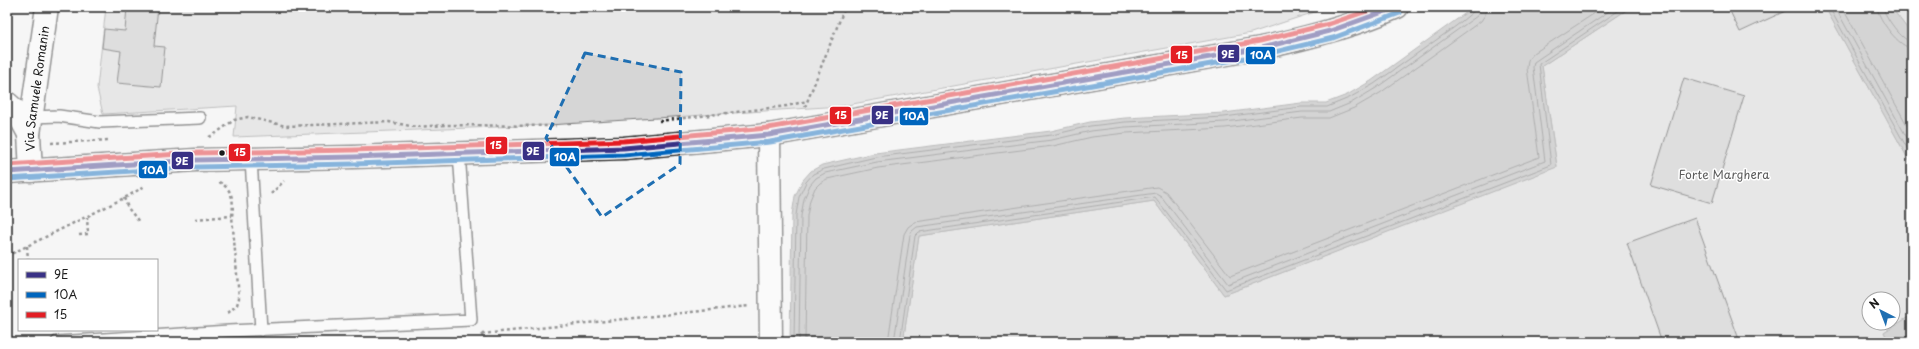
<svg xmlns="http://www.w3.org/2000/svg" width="1919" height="349" viewBox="0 0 1919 349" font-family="'Playpen Sans',sans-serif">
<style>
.green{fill:#d6d6d6;stroke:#797979;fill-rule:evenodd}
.water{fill:#acacac;stroke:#727272}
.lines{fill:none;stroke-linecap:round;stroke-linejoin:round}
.shore{stroke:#565656;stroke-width:1}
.building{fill:#c0c0c0;stroke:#1c1c1c}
.service-casing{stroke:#1c1c1c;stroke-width:14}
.minor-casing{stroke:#1c1c1c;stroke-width:25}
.tertiary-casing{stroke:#1c1c1c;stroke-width:25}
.path{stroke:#1c1c1c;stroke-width:2.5;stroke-dasharray:3 3;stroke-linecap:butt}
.service{stroke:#fff;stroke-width:11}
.minor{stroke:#fff;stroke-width:22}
.tertiary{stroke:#fff;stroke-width:22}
.bus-1-casing{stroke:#fff;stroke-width:8}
.bus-2-casing{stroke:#fff;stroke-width:8}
.bus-3-casing{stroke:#fff;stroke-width:8}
.bus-1{stroke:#393185;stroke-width:5}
.bus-2{stroke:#0065bd;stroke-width:5}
.bus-3{stroke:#e31e24;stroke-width:5}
.marked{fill:none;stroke:#1f6fb2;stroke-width:3;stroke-dasharray:8 5;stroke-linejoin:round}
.bus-dot{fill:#1c1c1c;stroke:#fff;stroke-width:1.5}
.labels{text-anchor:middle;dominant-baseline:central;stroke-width:3;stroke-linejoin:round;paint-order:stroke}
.street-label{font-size:12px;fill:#1c1c1c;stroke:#fff}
.park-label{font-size:12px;fill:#5d5d5d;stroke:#fff}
.line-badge{stroke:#fff;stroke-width:1.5}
.badge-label{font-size:11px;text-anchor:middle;font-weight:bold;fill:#fff}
</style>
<rect width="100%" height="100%" fill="#f6f6f6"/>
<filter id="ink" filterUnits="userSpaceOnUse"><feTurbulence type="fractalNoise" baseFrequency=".025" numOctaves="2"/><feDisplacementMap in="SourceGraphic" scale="8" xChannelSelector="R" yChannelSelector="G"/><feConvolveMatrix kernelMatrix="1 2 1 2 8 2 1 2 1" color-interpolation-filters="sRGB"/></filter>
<g filter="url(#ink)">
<g class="green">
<polygon points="106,7 1330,7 1251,33 841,106 549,125 234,137 237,106 103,114 97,88"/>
<path d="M1631,7H1825L1912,166V315L1884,332L1889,342H903L919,236L1154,201L1224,295L1557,166L1542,66ZM1869,299H1893V323H1869Z"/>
<polygon points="1891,7 1912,7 1912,35"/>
</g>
<g class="water">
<polygon points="1474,7 1631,7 1542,66 1557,167 1224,295 1154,201 919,236 903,342 790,342 792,215 795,196 803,180 811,171 822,165 875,153 1051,131 1090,122 1125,118 1224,113 1301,103 1326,103 1347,95 1371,81"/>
<polygon points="1825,7 1891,7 1912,35 1912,166"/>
<polygon points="1912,315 1912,342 1889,342 1884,332"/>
</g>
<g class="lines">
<g class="shore">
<polyline points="1829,7 1912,157"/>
<polyline points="1835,7 1912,147"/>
<polyline points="1842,7 1912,134"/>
<path d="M1877,7C1878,19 1899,48 1912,48"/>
<path d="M1883,7C1884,16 1903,42 1912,42"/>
<polyline points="794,342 796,215 799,197 806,182 813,174 824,169 876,157 1052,135 1090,126 1125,122 1224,117 1301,107 1327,107 1349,98 1374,84 1456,26 1474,11 1476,7"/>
<polyline points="799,342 801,216 804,199 810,185 816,178 825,173 877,162 1052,140 1091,131 1125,127 1225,122 1302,112 1329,112 1351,103 1376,88 1477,16 1481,7"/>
<polyline points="805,342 807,216 810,200 815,188 820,183 827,179 878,168 1053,146 1092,137 1126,133 1225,128 1302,118 1329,118 1354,108 1380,93 1481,21 1485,15 1487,7"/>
<polyline points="888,342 904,234 908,227 915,222 1157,187 1166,192 1230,276 1539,157 1527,68 1528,60 1534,53 1604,7"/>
<polyline points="894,342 910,235 912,231 917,227 1156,193 1161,196 1228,284 1545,161 1533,67 1534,62 1615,7"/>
<polyline points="900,342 915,236 919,232 1155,197 1226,290 1551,165 1539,64 1624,7"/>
</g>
</g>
<g class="building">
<polygon points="127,7 158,7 154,46 165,47 161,87 117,83 121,51 102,48 104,29 125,31"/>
<polygon points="1728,7 1794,7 1740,32"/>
<polygon points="1684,78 1744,96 1712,203 1651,185"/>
<polygon points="1695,218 1740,342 1662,342 1627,243"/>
</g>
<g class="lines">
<defs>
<g id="service">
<polyline points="32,117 59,116 100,122 200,118"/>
<polyline points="251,159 261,330"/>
<polyline points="57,342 229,331 471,320 459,153"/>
</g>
<g id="minor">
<polyline points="7,103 17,112 29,134"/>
<polyline points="769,135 771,342"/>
<path id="s1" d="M31,171L29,134L47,7"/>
</g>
<path id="tertiary" d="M7,172L196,160L353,157L624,148L769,135L1261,48C1308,38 1354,26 1397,7"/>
</defs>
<use href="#service" class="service-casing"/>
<use href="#minor" class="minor-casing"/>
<use href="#tertiary" class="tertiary-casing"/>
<g class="path">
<polyline points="805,107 845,7"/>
<polyline points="659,121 787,106 807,101"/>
<polyline points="209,137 215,134 234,120 248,117 286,126 389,122 416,127 445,125 556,126"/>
<polyline points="51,143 110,140"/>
<path d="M219,182C233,189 234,202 232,216L239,298L237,305L228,313"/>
<polyline points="271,194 284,181"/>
<polyline points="124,198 128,208 140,223"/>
<polyline points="195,219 232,216"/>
<polyline points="79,235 88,234 87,217"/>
<polyline points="27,246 28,260"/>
<polyline points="7,256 130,195 145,186"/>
<polyline points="481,334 488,342"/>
<polyline points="482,334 749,306"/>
</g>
<use href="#service" class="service"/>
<use href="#minor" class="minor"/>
<use href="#tertiary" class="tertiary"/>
<defs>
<polyline id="bus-1" points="7,172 196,160 353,157 624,148 769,135 1261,48 1330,31 1397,7"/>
<polyline id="bus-2" points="7,179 196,167 353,164 624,155 770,142 1262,55 1333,38 1400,13"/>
<polyline id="bus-3" points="7,165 196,153 353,150 624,141 768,128 1260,41 1329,24 1379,7"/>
</defs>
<use href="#bus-1" class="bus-1-casing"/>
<use href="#bus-2" class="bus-2-casing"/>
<use href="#bus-3" class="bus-3-casing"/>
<use href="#bus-1" class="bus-1"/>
<use href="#bus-2" class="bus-2"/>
<use href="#bus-3" class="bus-3"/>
</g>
</g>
<path d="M0 0H1919V349H0ZM585,53L681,72L680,164L602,217L546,138Z" fill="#f6f6f6" fill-opacity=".55" fill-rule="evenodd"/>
<path class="marked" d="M585,53L681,72L680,164L602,217L546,138Z"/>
<circle class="bus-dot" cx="222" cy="153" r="3.5"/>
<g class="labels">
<g class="street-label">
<text stroke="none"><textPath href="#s1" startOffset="83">Via Samuele Romanin</textPath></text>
</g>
<g class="park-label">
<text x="1724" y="174">Forte Marghera</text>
</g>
</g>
<g class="line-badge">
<rect x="1217" y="44" width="23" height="19" rx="4" fill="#393185"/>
<rect x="1170" y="45" width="23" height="19" rx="4" fill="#e31e24"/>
<rect x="1245" y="46" width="31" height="19" rx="4" fill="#0065bd"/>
<rect x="871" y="105" width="23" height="20" rx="4" fill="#393185"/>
<rect x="829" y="106" width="23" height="19" rx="4" fill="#e31e24"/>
<rect x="899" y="107" width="30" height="19" rx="4" fill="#0065bd"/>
<rect x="485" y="136" width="23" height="19" rx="4" fill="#e31e24"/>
<rect x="522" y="141" width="23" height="20" rx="4" fill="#393185"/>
<rect x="228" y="143" width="23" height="19" rx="4" fill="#e31e24"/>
<rect x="549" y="147" width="31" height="20" rx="4" fill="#0065bd"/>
<rect x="171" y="151" width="23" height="19" rx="4" fill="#393185"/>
<rect x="138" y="160" width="30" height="19" rx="4" fill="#0065bd"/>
</g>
<g class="badge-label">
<text x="1228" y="58">9E</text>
<text x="1182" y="59">15</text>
<text x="1261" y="59">10A</text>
<text x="882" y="119">9E</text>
<text x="841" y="119">15</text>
<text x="914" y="120">10A</text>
<text x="496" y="149">15</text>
<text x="533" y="155">9E</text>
<text x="240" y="156">15</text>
<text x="565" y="161">10A</text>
<text x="182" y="165">9E</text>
<text x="153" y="174">10A</text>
</g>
<rect width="1919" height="349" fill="none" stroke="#fff" stroke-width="24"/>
<rect x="12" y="12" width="1895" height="325" fill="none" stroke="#1c1c1c" stroke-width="1.5" filter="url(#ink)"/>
<rect x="18" y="259" width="140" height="72" fill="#ffffff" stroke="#a4a4a4"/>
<rect x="26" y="272" width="20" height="6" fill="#393185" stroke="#a4a4a4"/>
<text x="54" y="279" font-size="12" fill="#1c1c1c">9E</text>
<rect x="26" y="292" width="20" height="6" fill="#0065bd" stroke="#a4a4a4"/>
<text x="54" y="299" font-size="12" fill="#1c1c1c">10A</text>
<rect x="26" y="312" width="20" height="6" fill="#e31e24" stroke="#a4a4a4"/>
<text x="54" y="319" font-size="12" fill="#1c1c1c">15</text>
<g transform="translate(1881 311) rotate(318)"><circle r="19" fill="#ffffff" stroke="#a4a4a4"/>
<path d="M0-3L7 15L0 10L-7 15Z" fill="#1f6fb2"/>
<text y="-6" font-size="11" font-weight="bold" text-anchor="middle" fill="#1c1c1c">N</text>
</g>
</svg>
